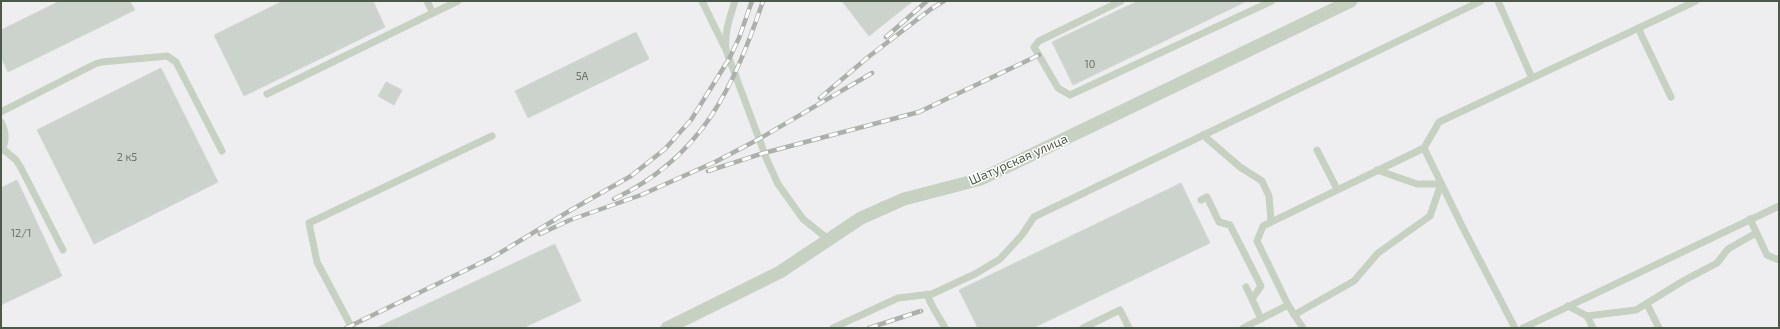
<svg xmlns="http://www.w3.org/2000/svg" width="1780" height="329" viewBox="0 0 1780 329" font-family="'Exo 2',sans-serif">
<style>
.building{fill:#ccd2cc;stroke:#d2d8d2}
.lines{fill:none;stroke-linecap:round;stroke-linejoin:round}
.service{stroke:#c6d1c2;stroke-width:7}
.minor{stroke:#c6d1c2;stroke-width:13}
.rail-casing{stroke:#abb1aa;stroke-width:4.5}
.rail{stroke:#fff;stroke-width:3;stroke-dasharray:9;stroke-linecap:butt}
.labels{text-anchor:middle;dominant-baseline:central;stroke-width:3;stroke-linejoin:round;paint-order:stroke}
.number-label{font-size:11px;fill:#6c7669}
.street-label{font-size:13px;fill:#4c5848;stroke:#fff}
</style>
<rect width="100%" height="100%" fill="#eeedf0"/>
<g class="building">
<polygon points="60,1 130,1 135,10 8,72 1,57 1,30"/>
<polygon points="283,1 373,1 385,27 244,96 214,35"/>
<polygon points="842,1 913,1 869,36"/>
<polygon points="1138,1 1247,1 1073,85 1052,42"/>
<polygon points="636,32 649,59 528,118 515,91"/>
<polygon points="161,68 218,182 94,244 37,130"/>
<polygon points="386,82 402,90 394,105 378,96"/>
<polygon points="17,180 62,276 1,305 1,188"/>
<polygon points="1181,183 1210,243 1033,328 978,328 959,290"/>
<polygon points="555,244 581,301 523,328 376,328"/>
</g>
<g class="lines">
<g class="service">
<polyline points="427,1 433,13 458,1"/>
<polyline points="702,1 724,46"/>
<path d="M735,1C730,17 724,33 726,50L767,160L778,184L803,219L828,239"/>
<polyline points="1121,1 1039,41 1034,47 1058,88 1070,95 1272,1"/>
<polyline points="1498,1 1532,78"/>
<polyline points="1638,28 1671,97"/>
<polyline points="267,94 433,13"/>
<polyline points="1,112 95,64 102,62 167,56 176,62 222,151"/>
<path d="M1,122C6,131 7,142 1,151"/>
<polyline points="1203,135 1240,167 1262,181 1269,196 1271,221"/>
<polyline points="1424,148 1463,228 1515,328"/>
<polyline points="3,149 16,160 21,168 63,250"/>
<polyline points="1317,150 1337,189"/>
<polyline points="1201,200 1207,197 1219,222 1230,225 1261,286 1252,299 1261,319"/>
<polyline points="1750,219 1767,255 1779,260"/>
<polyline points="1246,287 1252,299"/>
<path d="M927,294C931,307 939,316 945,328"/>
<polyline points="1647,304 1659,328"/>
<polyline points="1568,306 1587,316 1636,310 1683,281 1717,263 1728,249 1756,233"/>
<polyline points="1294,315 1354,281 1378,253 1430,216 1441,184 1417,184 1377,170"/>
<polyline points="1587,316 1593,328"/>
<polyline points="352,328 317,262 309,223 492,136"/>
<polyline points="833,328 898,298 932,294 975,274 1000,259 1022,235 1034,217 1481,1"/>
<polyline points="1083,328 1120,310 1129,328"/>
<polyline points="1243,328 1288,305"/>
<polyline points="1303,328 1288,305 1257,241 1263,226 1424,148 1439,122 1696,1"/>
<polyline points="1523,328 1779,206"/>
</g>
<polyline class="minor" points="667,328 780,272 861,218 904,199 981,179 1351,1"/>
<defs>
<g id="rail">
<polyline points="886,37 927,1"/>
<polyline points="820,98 867,58 931,9 944,1"/>
<polyline points="708,171 764,153 919,112 1039,55"/>
<path d="M614,199C702,157 733,89 763,1"/>
<polyline points="540,234 570,220 641,195 715,162 759,139 872,73"/>
<polyline points="346,328 493,257 571,210 631,176 665,149 691,120 729,59 739,38 752,1"/>
<polyline points="869,328 921,311"/>
</g>
</defs>
<use href="#rail" class="rail-casing"/>
<use href="#rail" class="rail"/>
</g>
<g class="labels">
<g class="number-label">
<text x="1090" y="63">10</text>
<text x="582" y="75">5А</text>
<text x="127" y="156">2 к5</text>
<text x="21" y="232">12/1</text>
</g>
<g class="street-label">
<text transform="translate(1018 159) rotate(-24)">Шатурская улица</text>
</g>
</g>
<rect width="1780" height="329" fill="none" stroke="#4c5848" stroke-width="4"/>
</svg>
